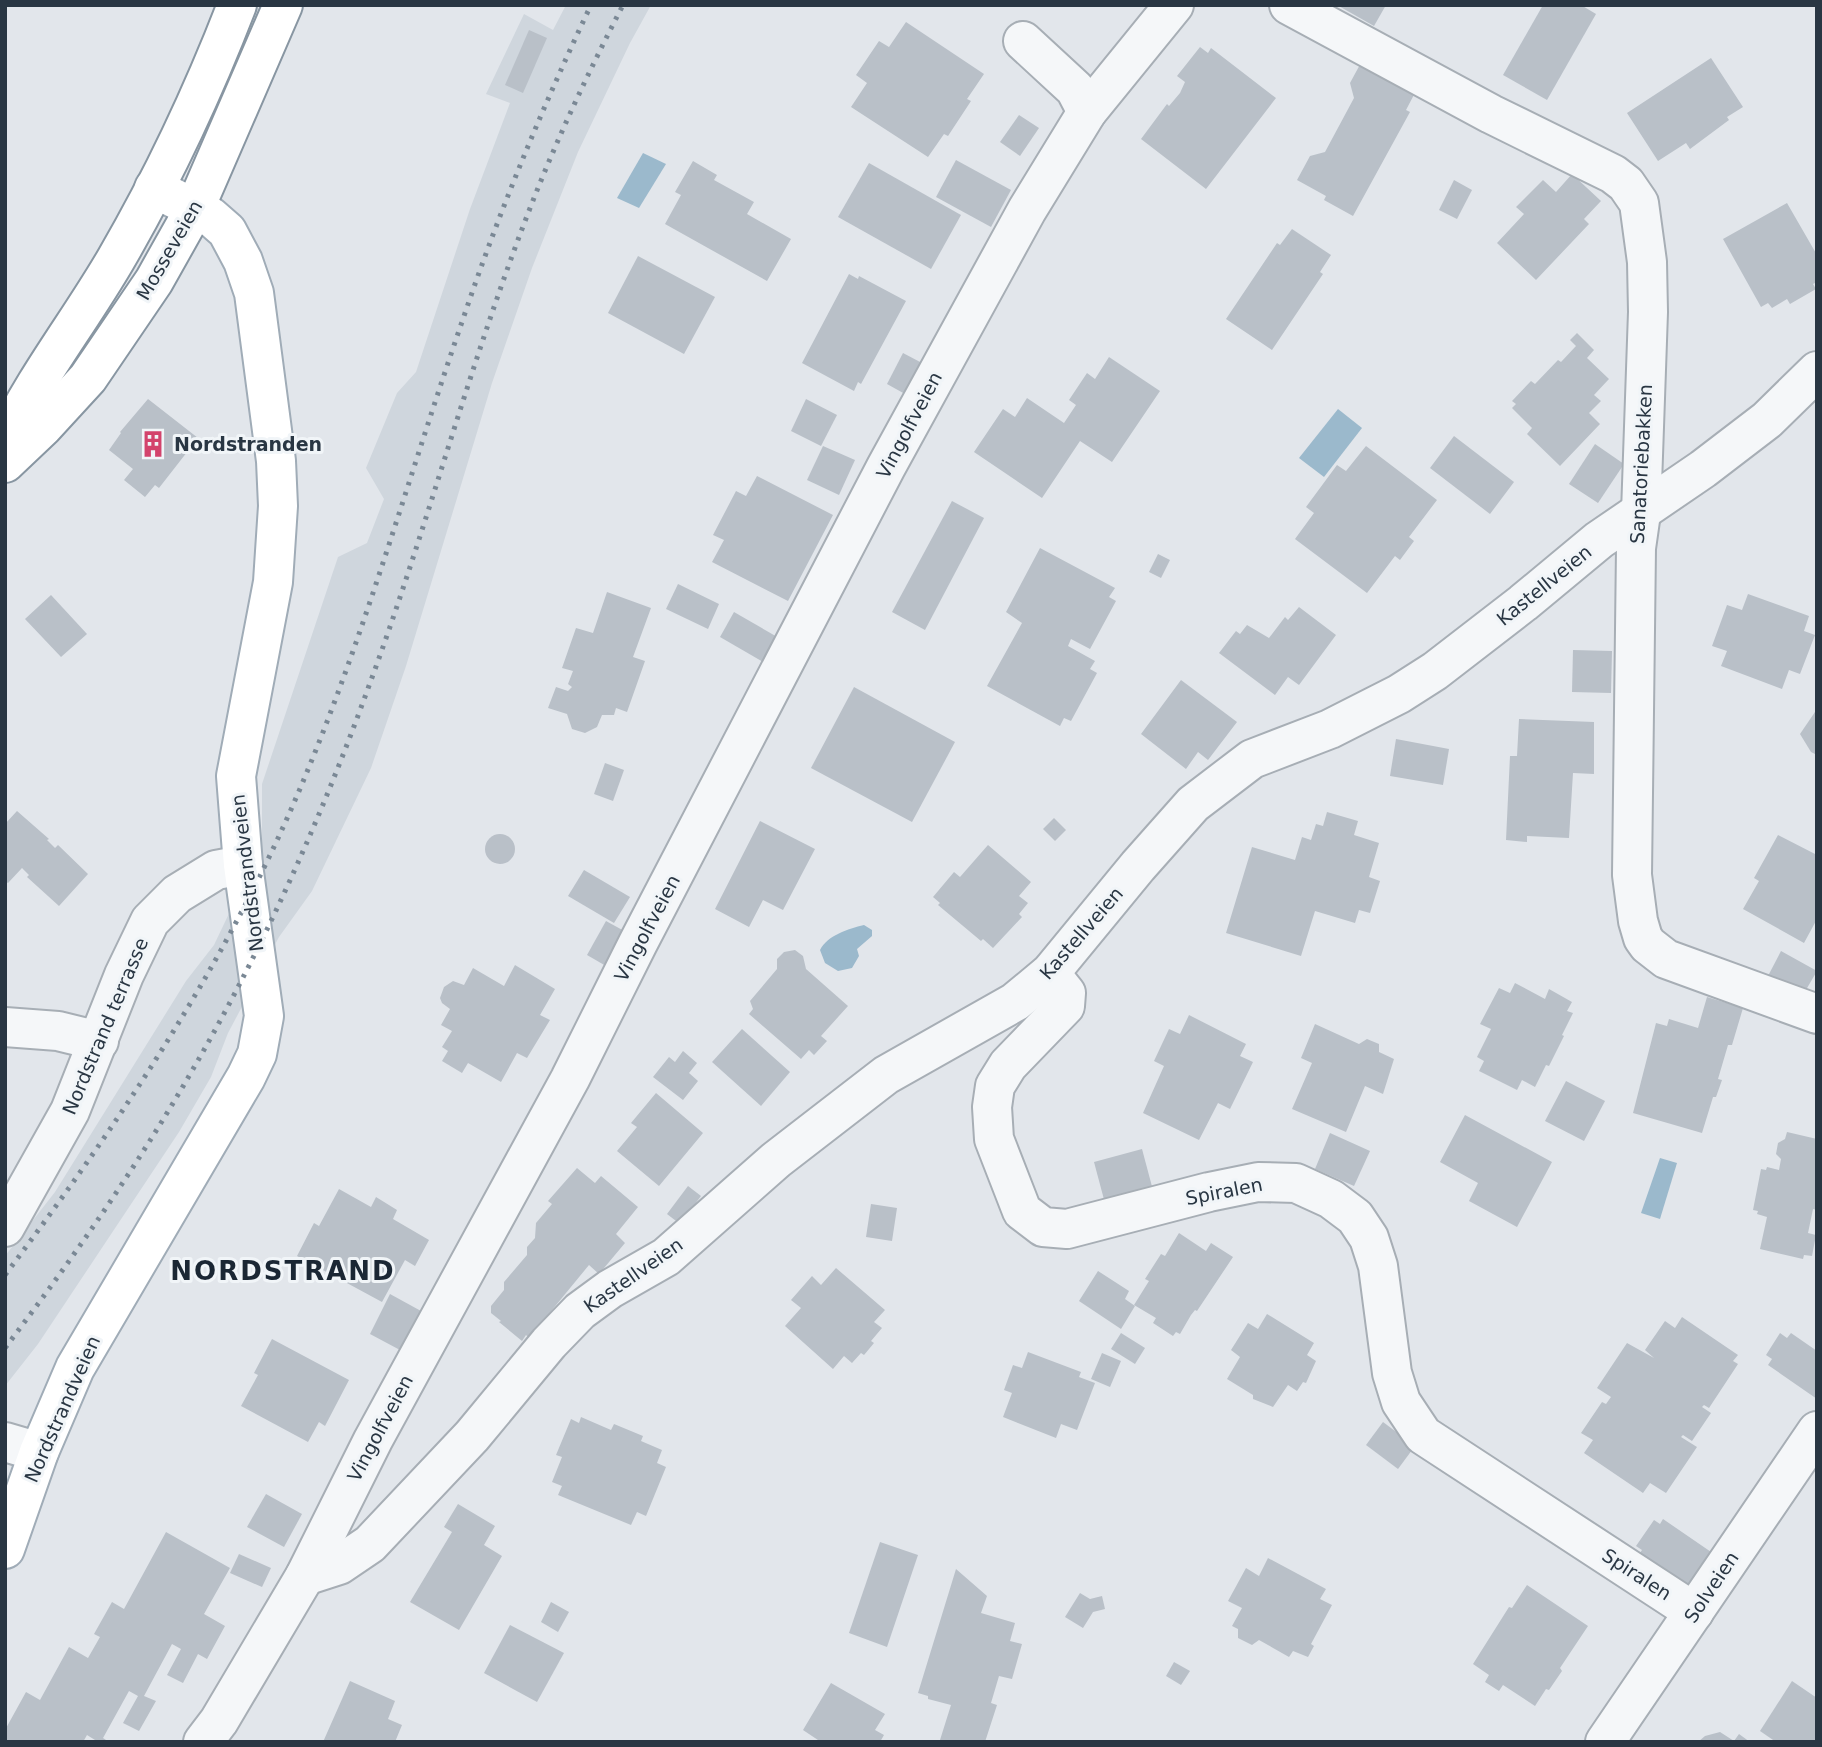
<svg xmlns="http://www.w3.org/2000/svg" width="1822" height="1747" viewBox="0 0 1822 1747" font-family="'DejaVu Sans',sans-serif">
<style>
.built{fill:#cfd6dd}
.water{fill:#9bb9cc}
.building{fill:#b9c0c8}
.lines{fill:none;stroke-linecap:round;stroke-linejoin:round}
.minor-casing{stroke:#a7aeb5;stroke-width:42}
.major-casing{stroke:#a0acb7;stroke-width:42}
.highway-casing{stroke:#8896a2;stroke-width:42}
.minor{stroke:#f5f7f9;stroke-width:38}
.major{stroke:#fff;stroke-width:38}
.highway{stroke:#fff;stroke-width:38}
.rail{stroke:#7a8895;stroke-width:5;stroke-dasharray:3.5 7;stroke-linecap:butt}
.labels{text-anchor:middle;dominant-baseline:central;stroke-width:6;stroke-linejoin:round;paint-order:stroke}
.street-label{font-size:19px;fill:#293643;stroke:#f1f5f8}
.poi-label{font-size:19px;font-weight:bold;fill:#293643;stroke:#f1f5f8;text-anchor:start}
.district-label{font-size:26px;font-weight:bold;letter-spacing:2px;fill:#1b2734;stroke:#f1f5f8}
</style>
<rect width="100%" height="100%" fill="#e2e6eb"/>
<polygon class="built" points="566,5 651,5 630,43 578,152 532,268 492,383 406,666 371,768 312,891 279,937 228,1033 211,1077 179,1132 38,1344 5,1386 5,1256 55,1192 186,981 214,945 262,844 262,784 338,557 367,543 384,499 366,468 397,393 416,372 470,209 510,103 486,94 524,14 553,30"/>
<g class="water">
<polygon points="643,153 666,164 639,208 617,198"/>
<polygon points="1338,409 1362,428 1324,477 1299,458"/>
<path d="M864,925L872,930V936L857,949L859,956L852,968L838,971L825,963L820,950C828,935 848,929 864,925Z"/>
<polygon points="1660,1158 1677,1163 1660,1219 1641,1213"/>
</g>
<g class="building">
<polygon points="1337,5 1386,5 1374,26"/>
<polygon points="1543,5 1581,5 1596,14 1547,100 1503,75"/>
<polygon points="906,22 984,74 967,99 971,101 948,136 944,134 928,157 851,107 867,83 856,75 879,41 889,47"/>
<polygon points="529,30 547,38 523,93 505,85"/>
<polygon points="1200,47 1208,53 1211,48 1276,98 1206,189 1141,139 1167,104 1169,106 1180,93 1185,82 1177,76"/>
<polygon points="1711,58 1743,107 1727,117 1729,120 1690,149 1686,143 1658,161 1627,113"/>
<polygon points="1363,59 1417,89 1406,110 1410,112 1353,216 1324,200 1326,196 1297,180 1310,156 1325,152 1354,98 1350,83"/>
<polygon points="1019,115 1039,128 1020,156 1000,142"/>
<polygon points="956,160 1011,190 991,227 936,197"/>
<polygon points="693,161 717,175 714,180 754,202 747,214 791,239 767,281 665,224 681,195 675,192"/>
<polygon points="869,163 961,215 931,269 838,217"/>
<polygon points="1572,174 1601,201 1584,219 1589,224 1536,280 1497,243 1524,214 1516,207 1543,180 1556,192"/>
<polygon points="1454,180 1472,190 1457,219 1439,210"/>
<polygon points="1787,203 1817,255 1817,282 1813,284 1816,289 1790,304 1787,299 1772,308 1768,303 1761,307 1723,239"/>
<polygon points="1292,229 1331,255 1320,272 1323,274 1272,350 1226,319 1277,243 1280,245"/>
<polygon points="638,256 715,297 684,354 608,313"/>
<polygon points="849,274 858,279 859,276 906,301 861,384 858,382 854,391 802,363"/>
<polygon points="1577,333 1594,350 1587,358 1609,379 1594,395 1601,401 1589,413 1600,424 1560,466 1527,434 1532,428 1512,408 1516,404 1512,401 1531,381 1535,384 1558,360 1561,362 1576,346 1570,340"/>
<polygon points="903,353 922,363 905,394 887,384"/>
<polygon points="1109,357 1160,391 1112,462 1080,441 1042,498 974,452 1003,409 1015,417 1027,398 1064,423 1076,405 1069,400 1087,373 1095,379"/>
<polygon points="148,399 198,438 159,488 155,485 145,497 124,480 133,469 109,450 121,433 120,432"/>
<polygon points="806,399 837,415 821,446 791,431"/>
<polygon points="1454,436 1514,482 1490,514 1430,468"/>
<polygon points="1595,444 1624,464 1598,503 1569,484"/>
<polygon points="823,446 855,460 839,495 807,480"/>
<polygon points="1366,446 1437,500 1409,537 1414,541 1400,560 1395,556 1367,593 1295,539 1314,513 1306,507 1337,465 1346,471"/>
<polygon points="757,476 833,515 788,601 712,562 724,540 713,535 736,491 746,496"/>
<polygon points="952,501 984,518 925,630 892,612"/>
<polygon points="1040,548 1115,588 1109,597 1116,601 1090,649 1071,639 1068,646 1095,661 1090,669 1097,673 1071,721 1064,718 1060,726 987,686 1022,623 1006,612"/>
<polygon points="1158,554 1170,560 1161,578 1149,572"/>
<polygon points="678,584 719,604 708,629 666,609"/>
<polygon points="607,592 651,608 633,657 645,661 627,712 616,708 614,715 602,715 597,727 585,733 572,729 567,714 548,708 556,687 568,691 572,687 568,684 573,671 562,668 576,628 593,633"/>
<polygon points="1748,594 1809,616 1804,631 1815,635 1800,674 1789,670 1782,689 1721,666 1727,651 1712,646 1727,605 1742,610"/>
<polygon points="51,595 87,634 61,657 25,619"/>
<polygon points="1299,607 1336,635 1299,685 1288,677 1275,695 1219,653 1236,631 1240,634 1247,625 1269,638 1285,617 1288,620"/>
<polygon points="734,612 779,638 765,663 720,637"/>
<polygon points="1573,650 1612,651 1611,693 1572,692"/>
<polygon points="1181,680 1237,722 1208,760 1198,752 1186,769 1141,734"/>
<polygon points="854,687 955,742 912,822 811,768"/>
<polygon points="1817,709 1817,755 1811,752 1800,734"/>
<polygon points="1519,719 1594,722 1594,774 1573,773 1569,838 1527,836 1527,842 1506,840 1510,756 1517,756"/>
<polygon points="1396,739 1449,749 1443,785 1390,776"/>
<polygon points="605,763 624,770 613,801 594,794"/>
<polygon points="17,811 49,839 47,840 55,848 58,845 88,874 59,906 27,877 29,875 22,868 8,883 5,881 5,824"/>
<polygon points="1327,812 1358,821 1354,835 1379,843 1369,877 1380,881 1370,913 1359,910 1355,923 1315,911 1301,956 1226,933 1252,847 1295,860 1302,837 1311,840 1316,824 1323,826"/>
<polygon points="1054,818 1066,830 1055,841 1043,829"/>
<polygon points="760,821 815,849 783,910 763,900 749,927 715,909"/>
<circle cx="500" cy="849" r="15"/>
<polygon points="1778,835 1817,855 1817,919 1804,943 1743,909 1759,881 1754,878"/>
<polygon points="988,845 1031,882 1019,896 1028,903 1019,914 1022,917 993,948 983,939 981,941 938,905 940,903 933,897 954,872 960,877"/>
<polygon points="584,870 630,897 614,923 568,896"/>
<polygon points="606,921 626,932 606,966 587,955"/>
<polygon points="795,950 803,956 806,969 848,1006 821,1036 827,1041 814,1055 809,1050 801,1059 749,1014 753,1009 750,1001 777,969 777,959 784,952"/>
<polygon points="1781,951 1817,971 1803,995 1768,976"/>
<polygon points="515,965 555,989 540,1015 550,1020 527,1058 517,1053 501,1082 468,1063 462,1073 442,1061 448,1051 442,1047 452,1031 441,1025 450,1009 442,1003 440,998 444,987 453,981 464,985 473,968 504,986"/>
<polygon points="1515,983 1545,999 1549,989 1572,1002 1567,1011 1573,1013 1562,1035 1564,1036 1549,1066 1546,1065 1535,1087 1522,1080 1517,1090 1479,1071 1484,1061 1477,1057 1491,1029 1480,1024 1499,988 1510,993"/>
<polygon points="1707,997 1743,1008 1732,1045 1728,1045 1718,1079 1722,1080 1716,1097 1713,1097 1702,1133 1633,1113 1656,1023 1667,1026 1669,1019 1698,1028"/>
<polygon points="1189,1015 1246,1044 1240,1056 1253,1062 1230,1109 1218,1103 1199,1140 1143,1113 1164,1066 1154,1061 1169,1029 1180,1034"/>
<polygon points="1315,1024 1359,1044 1367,1039 1379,1044 1379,1052 1394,1059 1383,1094 1365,1086 1346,1132 1292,1109 1312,1063 1301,1058"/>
<polygon points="742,1029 790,1072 761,1106 712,1062"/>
<polygon points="683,1051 697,1063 689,1073 698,1081 683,1100 653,1077 669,1057 675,1062"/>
<polygon points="1566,1081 1605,1101 1584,1141 1545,1121"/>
<polygon points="656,1093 703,1133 659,1186 617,1151 637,1127 631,1123"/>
<polygon points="1465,1115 1552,1162 1517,1227 1469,1201 1478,1183 1440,1162"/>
<polygon points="1787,1132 1817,1139 1817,1210 1813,1209 1808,1233 1816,1235 1812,1256 1804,1255 1803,1259 1760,1249 1767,1217 1757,1214 1758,1211 1753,1210 1761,1169 1766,1170 1767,1167 1779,1170 1781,1159 1776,1154 1778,1143 1785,1139"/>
<polygon points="1330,1133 1370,1151 1354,1186 1315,1169"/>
<polygon points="1142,1149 1154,1194 1106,1207 1094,1162"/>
<polygon points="577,1168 595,1183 601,1176 638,1207 616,1234 625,1243 599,1274 589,1265 529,1338 526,1335 522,1341 499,1322 501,1321 491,1313 491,1306 504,1290 504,1282 527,1255 527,1247 535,1238 536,1223 552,1204 548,1201"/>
<polygon points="688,1186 701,1196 680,1224 667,1214"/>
<polygon points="339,1189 371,1207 376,1197 397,1210 393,1219 429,1240 415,1266 405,1260 382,1302 297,1256 314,1223 319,1226"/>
<polygon points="871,1204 897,1208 892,1241 866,1237"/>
<polygon points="1179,1233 1206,1251 1211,1243 1233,1257 1197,1311 1195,1310 1191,1315 1180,1334 1176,1332 1173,1336 1153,1323 1156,1318 1134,1305 1149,1281 1145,1279 1161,1254 1165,1256"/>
<polygon points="836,1268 885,1310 874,1322 882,1328 871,1341 874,1343 864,1355 861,1353 852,1363 844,1356 833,1369 785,1326 801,1308 791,1300 812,1276 821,1285"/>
<polygon points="1098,1271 1129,1291 1125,1299 1135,1306 1121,1329 1079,1301"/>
<polygon points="390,1294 421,1311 400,1350 370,1334"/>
<polygon points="1267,1314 1314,1343 1307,1355 1316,1361 1306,1383 1303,1382 1297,1391 1288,1385 1273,1407 1253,1399 1253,1395 1227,1379 1240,1357 1231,1350 1248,1323 1258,1329"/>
<polygon points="1682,1317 1738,1355 1733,1361 1738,1364 1709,1408 1704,1405 1702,1407 1711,1413 1692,1441 1683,1435 1681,1437 1697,1447 1666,1493 1650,1483 1643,1493 1584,1453 1593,1440 1581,1433 1602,1402 1606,1404 1611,1397 1597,1388 1627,1343 1654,1358 1645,1350 1665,1321 1675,1328"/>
<polygon points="1121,1333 1145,1348 1135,1364 1111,1349"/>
<polygon points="1780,1333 1787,1338 1791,1333 1817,1351 1817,1399 1768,1365 1772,1359 1766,1355"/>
<polygon points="272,1339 349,1380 325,1426 319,1422 308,1442 241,1406 258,1375 254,1373"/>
<polygon points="1028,1352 1081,1372 1079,1377 1095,1383 1077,1430 1061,1424 1056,1438 1003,1417 1012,1393 1004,1390 1013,1365 1022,1368"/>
<polygon points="1102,1353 1121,1361 1110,1387 1091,1379"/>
<polygon points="581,1417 611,1430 614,1424 643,1436 641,1441 662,1450 657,1463 666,1467 646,1516 637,1512 631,1525 558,1495 562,1486 552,1482 562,1457 556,1455 571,1419 579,1423"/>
<polygon points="1383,1422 1415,1446 1398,1469 1366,1445"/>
<polygon points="266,1494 302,1514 284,1547 247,1527"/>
<polygon points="458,1504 495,1526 484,1545 502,1556 459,1630 410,1602 452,1532 444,1527"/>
<polygon points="1663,1519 1714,1554 1689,1590 1638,1556 1642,1550 1636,1546 1654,1520 1660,1524"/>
<polygon points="166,1532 230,1568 204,1614 225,1626 207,1659 198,1654 183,1683 167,1675 181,1649 172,1644 144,1696 156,1701 139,1731 123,1723 138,1696 129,1691 103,1738 109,1742 94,1742 95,1740 87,1735 83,1742 5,1742 5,1730 26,1692 40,1700 69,1647 88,1658 100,1637 94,1634 112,1602 124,1609"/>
<polygon points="880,1542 918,1555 887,1647 849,1633"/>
<polygon points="239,1554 271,1568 262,1587 230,1573"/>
<polygon points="1268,1558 1326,1589 1320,1599 1332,1605 1311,1644 1314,1646 1308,1657 1293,1651 1289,1657 1259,1640 1252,1645 1238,1638 1238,1629 1232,1626 1242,1608 1228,1601 1246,1568 1259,1576"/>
<polygon points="956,1569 987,1596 981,1613 1015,1623 1010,1641 1022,1644 1012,1679 999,1676 991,1703 997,1705 985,1742 947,1742 940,1740 951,1705 928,1699 928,1696 918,1693"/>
<polygon points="1527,1585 1588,1626 1560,1668 1562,1671 1549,1690 1546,1689 1535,1706 1503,1685 1499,1691 1485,1682 1489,1675 1473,1664 1509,1607 1512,1608"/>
<polygon points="1080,1593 1090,1599 1102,1596 1105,1609 1093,1612 1083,1628 1065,1617"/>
<polygon points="551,1602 569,1612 558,1632 541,1622"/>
<polygon points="510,1625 564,1653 537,1702 484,1673"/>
<polygon points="1174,1662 1190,1671 1181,1685 1166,1676"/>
<polygon points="350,1681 395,1701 388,1719 402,1725 395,1742 323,1742"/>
<polygon points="1792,1681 1817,1698 1817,1742 1776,1742 1760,1731"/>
<polygon points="831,1683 885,1714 875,1730 884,1735 880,1742 821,1742 803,1730"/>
<polygon points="1720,1732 1734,1741 1739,1734 1750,1742 1698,1742 1705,1736"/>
</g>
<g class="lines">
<defs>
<g id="minor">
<polyline points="1289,5 1491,114 1613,174 1626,184 1639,203 1647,262 1648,312 1641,513 1636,548 1632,875 1638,921 1643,938 1648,945 1666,959 1817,1014"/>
<polyline points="1023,41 1075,89 1087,112"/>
<polyline points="1050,973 1066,993 1065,1006 1008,1065 995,1086 992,1107 994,1139 1022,1211 1043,1227 1067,1229 1209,1192 1258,1182 1296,1183 1331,1199 1355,1217 1369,1238 1378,1266 1392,1373 1401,1402 1423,1435 1694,1612"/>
<polyline points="5,1027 58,1031 99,1041"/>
<polyline points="5,1227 70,1111 124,975 150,921 177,894 216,870 243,865"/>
<polyline points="5,1442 39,1452"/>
<polyline points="305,1576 339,1565 370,1544 472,1436 549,1343 580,1311 610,1289 666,1257 776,1160 886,1075 1015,1002 1050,973 1138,866 1193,804 1252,759 1330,729 1399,694 1435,671 1523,603 1599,540 1703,469 1767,420 1817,371"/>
<polyline points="203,1742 219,1721 305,1576 373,1440 570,1079 638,943 886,467 1027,210 1087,112 1174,5"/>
<polyline points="1605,1742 1817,1431"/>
</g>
<polyline id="major" points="5,1549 39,1452 75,1368 246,1077 257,1054 264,1016 243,865 236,776 273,582 278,506 276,461 254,293 243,261 227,231 211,217 154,188"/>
<g id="highway">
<path d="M5,441C36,376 80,321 116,259C163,178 203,93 237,5"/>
<polyline points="5,463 43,427 88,378 154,281 195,208 283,5"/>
</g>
</defs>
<use href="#minor" class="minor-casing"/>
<use href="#major" class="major-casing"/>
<use href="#highway" class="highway-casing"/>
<use href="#minor" class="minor"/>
<use href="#major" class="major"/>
<use href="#highway" class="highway"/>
<g class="rail">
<path d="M5,1275C124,1117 234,952 309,767C369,621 411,469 463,319C499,212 542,108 591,5"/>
<path d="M5,1348C71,1261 134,1171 189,1076C262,951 321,819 370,683C430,520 473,350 538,188C563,126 592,65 623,5"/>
</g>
</g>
<defs>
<symbol id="building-bare" viewBox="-9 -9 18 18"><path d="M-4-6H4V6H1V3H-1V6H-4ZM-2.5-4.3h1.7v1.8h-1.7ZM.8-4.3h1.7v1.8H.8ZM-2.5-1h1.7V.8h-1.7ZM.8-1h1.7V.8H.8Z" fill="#d3436c" stroke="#f1f5f8" stroke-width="2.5" paint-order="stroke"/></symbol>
</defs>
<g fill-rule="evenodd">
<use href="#building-bare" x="134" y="425" width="38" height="38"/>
</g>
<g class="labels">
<g class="street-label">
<text transform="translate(169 250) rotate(-60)">Mosseveien</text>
<text transform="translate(909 425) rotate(-62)">Vingolfveien</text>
<text transform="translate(1641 464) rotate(-87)">Sanatoriebakken</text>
<text transform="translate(1544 585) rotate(-39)">Kastellveien</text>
<text transform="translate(247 873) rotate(-97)">Nordstrandveien</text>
<text transform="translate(647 928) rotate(-62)">Vingolfveien</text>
<text transform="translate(1081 933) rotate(-49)">Kastellveien</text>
<text transform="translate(105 1026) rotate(-67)">Nordstrand terrasse</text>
<text transform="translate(1224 1191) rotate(-11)">Spiralen</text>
<text transform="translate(633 1275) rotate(-35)">Kastellveien</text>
<text transform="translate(62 1409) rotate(-66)">Nordstrandveien</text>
<text transform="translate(380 1428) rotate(-62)">Vingolfveien</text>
<text transform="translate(1637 1574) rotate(33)">Spiralen</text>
<text transform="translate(1711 1587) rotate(-56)">Solveien</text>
</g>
<g class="poi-label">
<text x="174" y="444">Nordstranden</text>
</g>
<g class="district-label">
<text x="283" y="1271">NORDSTRAND</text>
</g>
</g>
<rect width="1822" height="1747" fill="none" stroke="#293643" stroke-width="14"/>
</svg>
